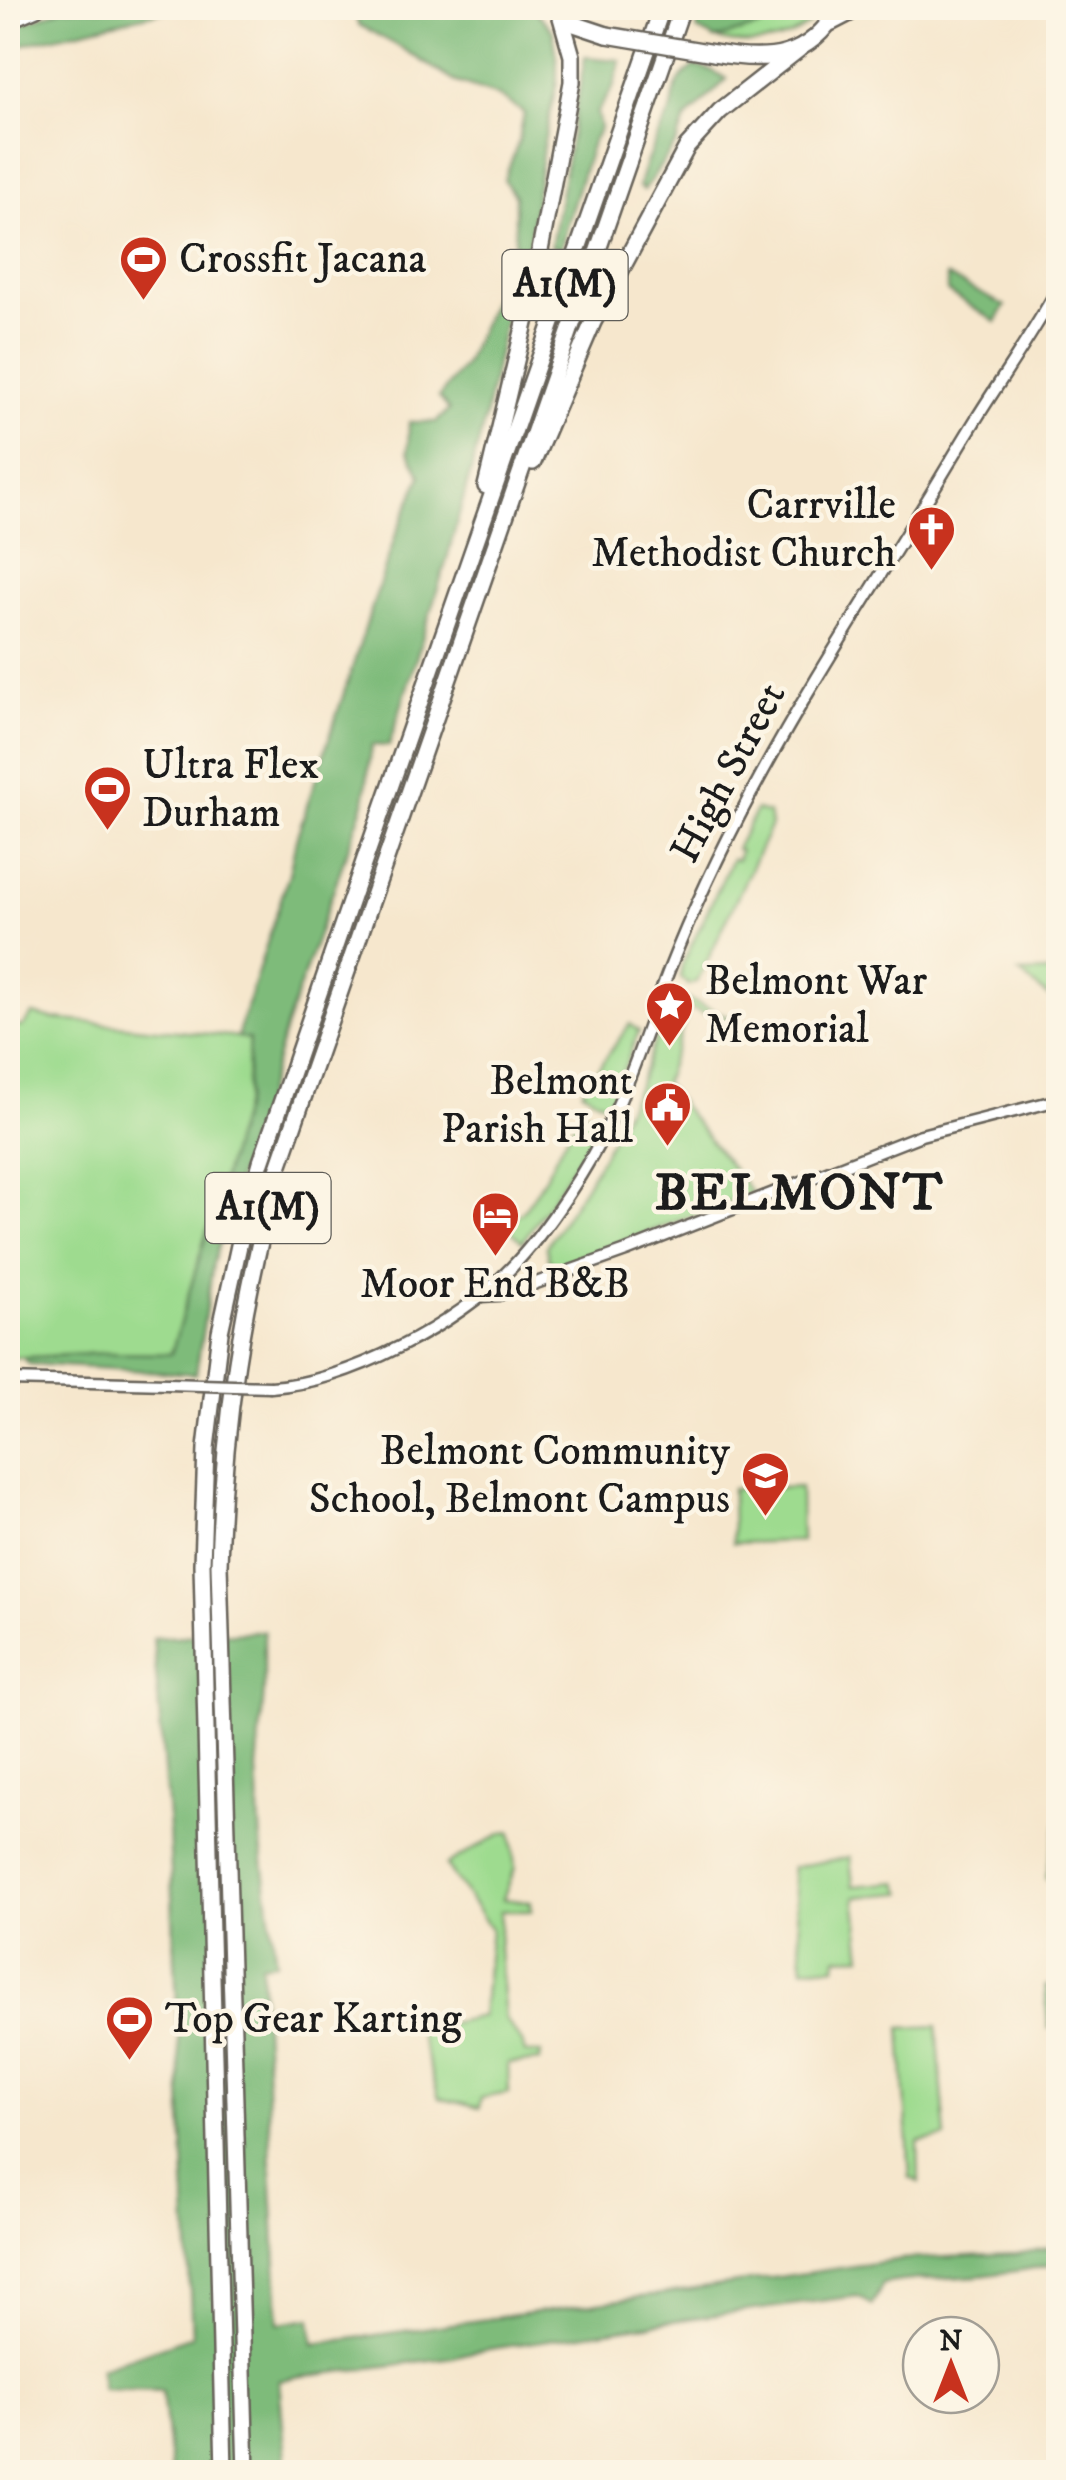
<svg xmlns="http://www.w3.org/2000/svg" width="1066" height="2480" viewBox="0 0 1066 2480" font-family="'IM FELL DW Pica',serif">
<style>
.green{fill:#9edb8f;stroke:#5d7c56;stroke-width:2.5}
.forest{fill:#7ebb7a;stroke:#4d6c4b;stroke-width:2.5}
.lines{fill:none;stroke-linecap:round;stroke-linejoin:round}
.minor-casing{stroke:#68635a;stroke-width:15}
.highway-casing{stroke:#68635a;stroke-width:20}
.minor{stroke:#fff;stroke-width:10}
.highway{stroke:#fff;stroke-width:15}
.minor-bridge-casing{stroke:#68635a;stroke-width:15;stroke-linecap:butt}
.highway-bridge-casing{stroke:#68635a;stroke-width:20;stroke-linecap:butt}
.minor-bridge{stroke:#fff;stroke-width:10}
.highway-bridge{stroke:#fff;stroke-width:15}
.labels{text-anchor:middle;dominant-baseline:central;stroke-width:9;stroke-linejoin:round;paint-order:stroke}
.shield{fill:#fcf5e5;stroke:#5f5d58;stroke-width:2.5}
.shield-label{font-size:40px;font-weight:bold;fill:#1c1c1c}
.poi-label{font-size:42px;fill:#1c1c1c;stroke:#fcf5e5;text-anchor:start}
.street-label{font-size:42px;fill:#1c1c1c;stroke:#fcf5e5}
.district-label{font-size:52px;font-weight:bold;letter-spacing:2.5px;fill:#1c1c1c;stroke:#fcf5e5}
</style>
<rect width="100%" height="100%" fill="#fcf5e5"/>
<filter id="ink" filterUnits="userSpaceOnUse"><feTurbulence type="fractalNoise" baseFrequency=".01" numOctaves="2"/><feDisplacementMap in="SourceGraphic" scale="20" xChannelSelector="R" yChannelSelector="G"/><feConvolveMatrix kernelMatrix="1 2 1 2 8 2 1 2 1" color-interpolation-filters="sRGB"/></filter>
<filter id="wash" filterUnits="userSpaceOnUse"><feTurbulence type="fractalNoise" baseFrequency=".0048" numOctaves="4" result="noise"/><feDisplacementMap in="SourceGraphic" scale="40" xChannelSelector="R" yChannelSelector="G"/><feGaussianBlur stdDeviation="2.25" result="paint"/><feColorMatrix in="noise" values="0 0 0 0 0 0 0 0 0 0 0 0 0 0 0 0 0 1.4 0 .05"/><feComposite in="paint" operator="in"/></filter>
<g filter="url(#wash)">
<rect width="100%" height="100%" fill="#f6e7cd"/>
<g class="green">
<path d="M797,8H824C798,44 755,49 715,39L761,26L794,13Z"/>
<polygon points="756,810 769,813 771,825 704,968 697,981 689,985 680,978 682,965 732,859 737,860 740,851 736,849"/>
<polygon points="1047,972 1058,977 1058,1004 1019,973"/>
<polygon points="677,998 684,998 735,1019 736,1024 719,1016 718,1018 689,1008 664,1083 752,1193 559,1266 549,1259 546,1247 595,1170 639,1084 668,1004"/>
<polygon points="33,1014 53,1019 249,1038 246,1099 171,1354 105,1353 8,1358 8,1027 23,1026"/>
<polygon points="630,1024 639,1031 610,1103 602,1102 582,1091"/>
<path d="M582,1112L595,1115L600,1124L548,1205L522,1242L500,1219L502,1215L521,1213C547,1183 558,1144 582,1112Z"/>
<polygon points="800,1487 801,1541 733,1543 732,1489"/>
<polygon points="1058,1818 1058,1884 1046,1878"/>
<polygon points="511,1832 515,1868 503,1899 531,1902 531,1911 501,1911 499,1949 505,2019 522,2042 525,2053 541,2053 540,2061 508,2064 509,2093 481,2098 479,2108 439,2098 418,2030 482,2016 491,1929 446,1865 502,1833"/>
<polygon points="850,1857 853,1886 898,1882 903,1893 855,1897 862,1956 837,1957 836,1966 803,1968 792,1867"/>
<polygon points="937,2026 946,2137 918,2142 919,2182 910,2178 901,2028"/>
</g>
<g class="forest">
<polygon points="64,8 178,8 8,48 8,29"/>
<polygon points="351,8 533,8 553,31 557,58 557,81 544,142 526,262 517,295 509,301 484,423 447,559 389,746 372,745 364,803 286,1026 262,1108 249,1141 213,1264 196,1374 29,1364 23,1358 105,1353 171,1354 246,1099 249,1039 237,1037 289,874 296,839 396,534 421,476 408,451 409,422 436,422 449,410 439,397 464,365 515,252 515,196 504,180 519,140 524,113 501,97 454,81 400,47 359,25"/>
<polygon points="704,8 797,8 794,13 761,26 715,39 697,30 698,20"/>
<polygon points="585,57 621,60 613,88 597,112 600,129 592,142 566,227 561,249 551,246"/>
<path d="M695,66L711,70L727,79L685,120L677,142L644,190L639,187C642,168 660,130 670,113C675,104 672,93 678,83C682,75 688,71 695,66Z"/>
<polygon points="947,276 1005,306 996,322 947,291"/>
<path d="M264,1631V1692L257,1770L261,1845L276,1962L261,1964L279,2323L311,2318L314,2344L903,2259L1017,2254L1058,2246V2263C1032,2269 1006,2273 979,2276C947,2279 915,2277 883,2284L872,2305L858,2296L680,2320L476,2351L453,2357L279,2380L287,2472H171L162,2391L102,2389L100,2368L192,2336L169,1829L153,1638Z"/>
<polygon points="1057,1984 1058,1990 1058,2032 1054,2028 1048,2028 1045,1986"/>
</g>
</g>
<g filter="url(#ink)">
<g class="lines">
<defs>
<g id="minor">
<polyline points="482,1296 498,1295 525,1287 626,1251 921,1135 1058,1100"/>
<polyline points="8,1380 168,1384"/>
<path d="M271,1387C348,1382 458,1324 511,1268C547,1231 590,1165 612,1118C635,1070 650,1019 669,970C693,909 721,850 752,792C803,696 862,605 919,513C939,481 958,448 978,416C1005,373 1034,332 1058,288"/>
</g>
<g id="highway">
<polyline points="557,11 574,24 607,35"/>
<polyline points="8,20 36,8"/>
<polyline points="832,22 859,8"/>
<path d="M714,53C769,63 808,60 839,8"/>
<polyline points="533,462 593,322 687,147 720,111 799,49"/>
<polyline points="486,486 531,298 572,82 572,56 560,14"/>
<polyline points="224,2472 202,1564 206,1448 220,1332 245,1218 261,1162 365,859 662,8"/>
<path d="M246,2472L219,1565C223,1427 242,1300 279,1167L682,8"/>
</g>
</defs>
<use href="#minor" class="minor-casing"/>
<use href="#highway" class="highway-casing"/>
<use href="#minor" class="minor"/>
<use href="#highway" class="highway"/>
<defs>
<polyline id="minor-bridge" points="168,1384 271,1387"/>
<polyline id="highway-bridge" points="607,35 714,53"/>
</defs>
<use href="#minor-bridge" class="minor-bridge-casing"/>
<use href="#highway-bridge" class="highway-bridge-casing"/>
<use href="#minor-bridge" class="minor-bridge"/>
<use href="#highway-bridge" class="highway-bridge"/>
</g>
</g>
<defs>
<symbol id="stadium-pin" viewBox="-11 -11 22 30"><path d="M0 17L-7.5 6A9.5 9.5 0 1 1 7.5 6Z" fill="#c8321e" stroke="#fcf5e5"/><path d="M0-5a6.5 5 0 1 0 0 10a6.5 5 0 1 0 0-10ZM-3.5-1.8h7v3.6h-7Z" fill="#fff"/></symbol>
<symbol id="church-pin" viewBox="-11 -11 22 30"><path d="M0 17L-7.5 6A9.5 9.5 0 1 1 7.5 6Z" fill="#c8321e" stroke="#fcf5e5"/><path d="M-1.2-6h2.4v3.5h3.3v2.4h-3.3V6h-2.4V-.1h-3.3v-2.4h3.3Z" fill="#fff"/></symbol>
<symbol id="sight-pin" viewBox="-11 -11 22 30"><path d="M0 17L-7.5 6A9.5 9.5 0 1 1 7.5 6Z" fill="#c8321e" stroke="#fcf5e5"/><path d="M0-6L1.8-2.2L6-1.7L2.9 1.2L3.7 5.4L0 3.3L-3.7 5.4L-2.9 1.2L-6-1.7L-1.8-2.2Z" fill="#fff"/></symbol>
<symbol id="civic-pin" viewBox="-11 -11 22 30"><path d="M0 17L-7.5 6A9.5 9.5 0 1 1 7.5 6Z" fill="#c8321e" stroke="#fcf5e5"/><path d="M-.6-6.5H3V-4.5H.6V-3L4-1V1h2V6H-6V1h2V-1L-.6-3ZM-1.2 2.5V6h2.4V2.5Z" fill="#fff"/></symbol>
<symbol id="hotel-pin" viewBox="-11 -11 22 30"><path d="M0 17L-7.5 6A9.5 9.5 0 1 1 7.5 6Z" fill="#c8321e" stroke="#fcf5e5"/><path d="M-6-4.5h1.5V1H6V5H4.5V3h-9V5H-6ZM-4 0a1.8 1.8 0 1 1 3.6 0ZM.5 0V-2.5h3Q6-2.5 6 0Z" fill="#fff"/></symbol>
<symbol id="school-pin" viewBox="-11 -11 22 30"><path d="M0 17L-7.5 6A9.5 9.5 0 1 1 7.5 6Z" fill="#c8321e" stroke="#fcf5e5"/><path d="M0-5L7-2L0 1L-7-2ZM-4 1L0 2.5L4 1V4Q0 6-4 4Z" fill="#fff"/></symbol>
</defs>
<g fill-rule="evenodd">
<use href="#stadium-pin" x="116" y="232" width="55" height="75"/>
<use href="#church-pin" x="904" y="502" width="55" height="75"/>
<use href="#stadium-pin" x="80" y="762" width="55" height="75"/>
<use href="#sight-pin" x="642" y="978" width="55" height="75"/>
<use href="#civic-pin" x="640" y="1078" width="55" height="75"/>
<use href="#hotel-pin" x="468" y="1188" width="55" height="75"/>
<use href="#school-pin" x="738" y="1448" width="55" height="75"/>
<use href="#stadium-pin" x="102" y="1992" width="55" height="75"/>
</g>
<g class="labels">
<g class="shield">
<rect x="502.5" y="250" width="125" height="70" rx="8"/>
<rect x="205.5" y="1173" width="125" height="70" rx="8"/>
</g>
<g class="shield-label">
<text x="565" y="285">A1(M)</text>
<text x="268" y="1208">A1(M)</text>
</g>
<g class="poi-label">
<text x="179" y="260">Crossfit Jacana</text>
<text x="896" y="506" text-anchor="end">Carrville<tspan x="896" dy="48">Methodist Church</tspan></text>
<text x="142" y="766">Ultra Flex<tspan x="142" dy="48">Durham</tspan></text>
<text x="705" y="982">Belmont War<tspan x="705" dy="48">Memorial</tspan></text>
<text x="633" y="1082" text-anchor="end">Belmont<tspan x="633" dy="48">Parish Hall</tspan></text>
<text x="495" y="1285" text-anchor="middle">Moor End B&amp;B</text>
<text x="730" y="1452" text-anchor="end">Belmont Community<tspan x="730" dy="48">School, Belmont Campus</tspan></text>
<text x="165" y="2020">Top Gear Karting</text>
</g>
<g class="street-label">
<text transform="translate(729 773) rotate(-62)">High Street</text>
</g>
<g class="district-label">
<text x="800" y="1194">BELMONT</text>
</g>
</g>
<rect width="1066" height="2480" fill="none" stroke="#fcf5e5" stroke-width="40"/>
<g transform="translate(951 2365)"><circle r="48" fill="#fcf5e5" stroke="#a29e95" stroke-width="2.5"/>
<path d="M0-8L18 38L0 25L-18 38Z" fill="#c8321e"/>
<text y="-15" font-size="28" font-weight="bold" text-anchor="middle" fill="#1c1c1c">N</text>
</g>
</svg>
